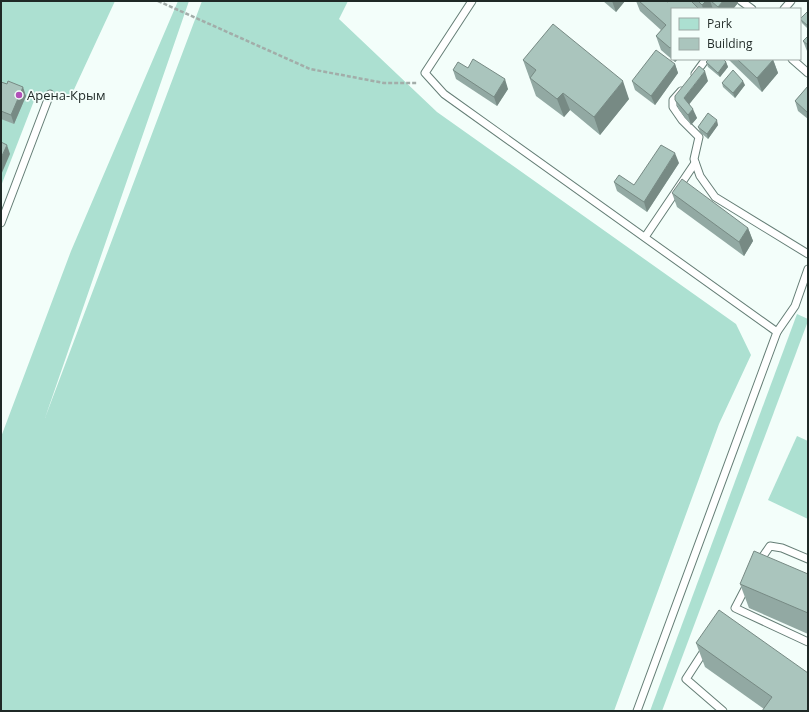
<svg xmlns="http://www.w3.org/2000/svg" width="809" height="712" viewBox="0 0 809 712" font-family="'Open Sans',sans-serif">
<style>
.green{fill:#ace0d1}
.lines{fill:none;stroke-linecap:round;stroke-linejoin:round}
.service-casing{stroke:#657e76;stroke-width:9}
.path{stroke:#a2ada9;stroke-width:2.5;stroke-dasharray:4 2;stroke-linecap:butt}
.service{stroke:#fff;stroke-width:7}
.wall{fill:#92a9a3}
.shaded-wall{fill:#778a84}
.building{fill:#aac5bd;stroke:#778a84}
.poi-dot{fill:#b150b8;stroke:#f3fefa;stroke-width:1.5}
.labels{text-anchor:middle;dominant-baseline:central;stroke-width:3.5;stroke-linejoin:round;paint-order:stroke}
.poi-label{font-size:13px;fill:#1f2926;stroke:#f3fefa;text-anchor:start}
</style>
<rect width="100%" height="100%" fill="#f3fefa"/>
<g class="green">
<polygon points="1,1 115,1 71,96 37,93 1,186"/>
<polygon points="178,1 189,1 45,418 202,1 348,1 339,19 437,112 736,324 751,355 719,424 614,711 1,711 1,437 71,251"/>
<polygon points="797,314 808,319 808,321 662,711 650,711"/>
<polygon points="797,436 808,441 808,519 768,500"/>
</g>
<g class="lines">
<defs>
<g id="service">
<polyline points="472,1 425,73 444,94 777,332 637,711"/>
<polyline points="741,1 752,9"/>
<polyline points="784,9 791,1"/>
<polyline points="792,59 808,73"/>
<polyline points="695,74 706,59"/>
<polyline points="681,91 673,100 673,107 682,120 699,137 694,159 700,176 715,197 808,254"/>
<polyline points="1,223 50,94"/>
<polyline points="645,237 695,163"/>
<polyline points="777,332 795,306 808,269"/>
<polyline points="759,562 770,546 782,548 808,559"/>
<polyline points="748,583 735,608 808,642"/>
<polyline points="706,648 686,679 723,711"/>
</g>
</defs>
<use href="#service" class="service-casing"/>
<polyline class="path" points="158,1 310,69 384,83 418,83"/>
<use href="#service" class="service"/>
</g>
<g class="wall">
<polygon points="603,1 625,1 616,12"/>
<polygon points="636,1 666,1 667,2 669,1 737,1 738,3 733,9 672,9 672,59 678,59 675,62 661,50 656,36 661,30 640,11"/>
<polygon points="808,11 808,29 802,23 800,19"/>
<polygon points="808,36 808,52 807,51 803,41"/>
<polygon points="728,59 773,59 778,73 762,92"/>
<polygon points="523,60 629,99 600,135 570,110 564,117 536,96"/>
<polygon points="706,62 726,62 728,67 720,77 708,67"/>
<polygon points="675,64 678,73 655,105 635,90 632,81"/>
<polygon points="468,68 508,89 497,106 456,79 453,70"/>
<polygon points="708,81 689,104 697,118 691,125 679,110 675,100"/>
<polygon points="1,82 7,84 26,96 14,124 1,119"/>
<polygon points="722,83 745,85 735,98 723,87"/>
<polygon points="808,86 808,119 798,111 795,101"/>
<polygon points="718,125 708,139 700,132 698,127"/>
<polygon points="679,163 647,212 617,191 614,182 634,185"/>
<polygon points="672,193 748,228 753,241 744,256 677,207"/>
<polygon points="808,574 808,634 749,608 740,584"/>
<polygon points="696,643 808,673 764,709 705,667"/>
</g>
<g class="shaded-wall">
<polygon points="612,1 625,1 616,12"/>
<polygon points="706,1 710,1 713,9 703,9 702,5"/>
<polygon points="723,1 737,1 738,3 733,9 719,9 718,7"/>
<polygon points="674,59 678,59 675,62"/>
<polygon points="773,60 778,73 762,92 757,78"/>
<polygon points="726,62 728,67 720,77 718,73"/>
<polygon points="675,64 678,73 655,105 651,96"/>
<polygon points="705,71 708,81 687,107 684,98"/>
<polygon points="505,79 508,89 497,106 494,97"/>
<polygon points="623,81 629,99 600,135 594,117"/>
<polygon points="743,81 745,85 735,98 733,93"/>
<polygon points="23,87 26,96 14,124 11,115"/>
<polygon points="563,93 570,110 564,117 557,99"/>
<polygon points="693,109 697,118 691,125 688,115"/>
<polygon points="717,120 718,125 708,139 707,134"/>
<polygon points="7,145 10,154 1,175 1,158"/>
<polygon points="675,153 679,163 647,212 644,202"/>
<polygon points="748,228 753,241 744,256 739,242"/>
</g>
<g class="building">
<polygon points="639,1 666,1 667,2 669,1 691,1 699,9 672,9 672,47 670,48 656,36 666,25"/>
<polygon points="698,1 706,1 702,5"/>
<polygon points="711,1 723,1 718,7"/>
<polygon points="808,11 808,26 800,19"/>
<polygon points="553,24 623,81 594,117 563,93 557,99 530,78 536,70 523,60"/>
<polygon points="808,36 808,45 803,41"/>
<polygon points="656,50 675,64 651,96 632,81"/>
<polygon points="473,59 505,79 494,97 453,70 458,62 468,68"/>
<polygon points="709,59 723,59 726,62 718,73 706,62"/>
<polygon points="737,59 773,59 773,60 757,78"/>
<polygon points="699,66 705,71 684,98 693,109 688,115 675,100 675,96"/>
<polygon points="733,70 743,81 733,93 722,83"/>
<polygon points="8,81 23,87 11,115 1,111 1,82 7,84"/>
<polygon points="808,86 808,113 795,101"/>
<polygon points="708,113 717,120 707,134 698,127"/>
<polygon points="1,142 7,145 1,158"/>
<polygon points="661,145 675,153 644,202 614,182 619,175 634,185"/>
<polygon points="682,179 748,228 739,242 672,193"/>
<polygon points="754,551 808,574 808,613 740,584"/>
<polygon points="719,610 808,673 808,711 762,711 772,697 696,643"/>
</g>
<circle class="poi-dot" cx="19" cy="95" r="4"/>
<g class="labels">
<g class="poi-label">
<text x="27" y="95">Арена-Крым</text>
</g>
</g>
<rect width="809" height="712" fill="none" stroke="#1f2926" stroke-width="4"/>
<rect x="671" y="8" width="130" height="52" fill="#f3fefa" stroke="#9ea9a5"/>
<rect x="679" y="18" width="20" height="12" fill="#ace0d1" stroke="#9ea9a5"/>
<text x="707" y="28" font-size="12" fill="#1f2926">Park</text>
<rect x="679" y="38" width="20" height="12" fill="#aac5bd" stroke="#9ea9a5"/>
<text x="707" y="48" font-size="12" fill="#1f2926">Building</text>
</svg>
